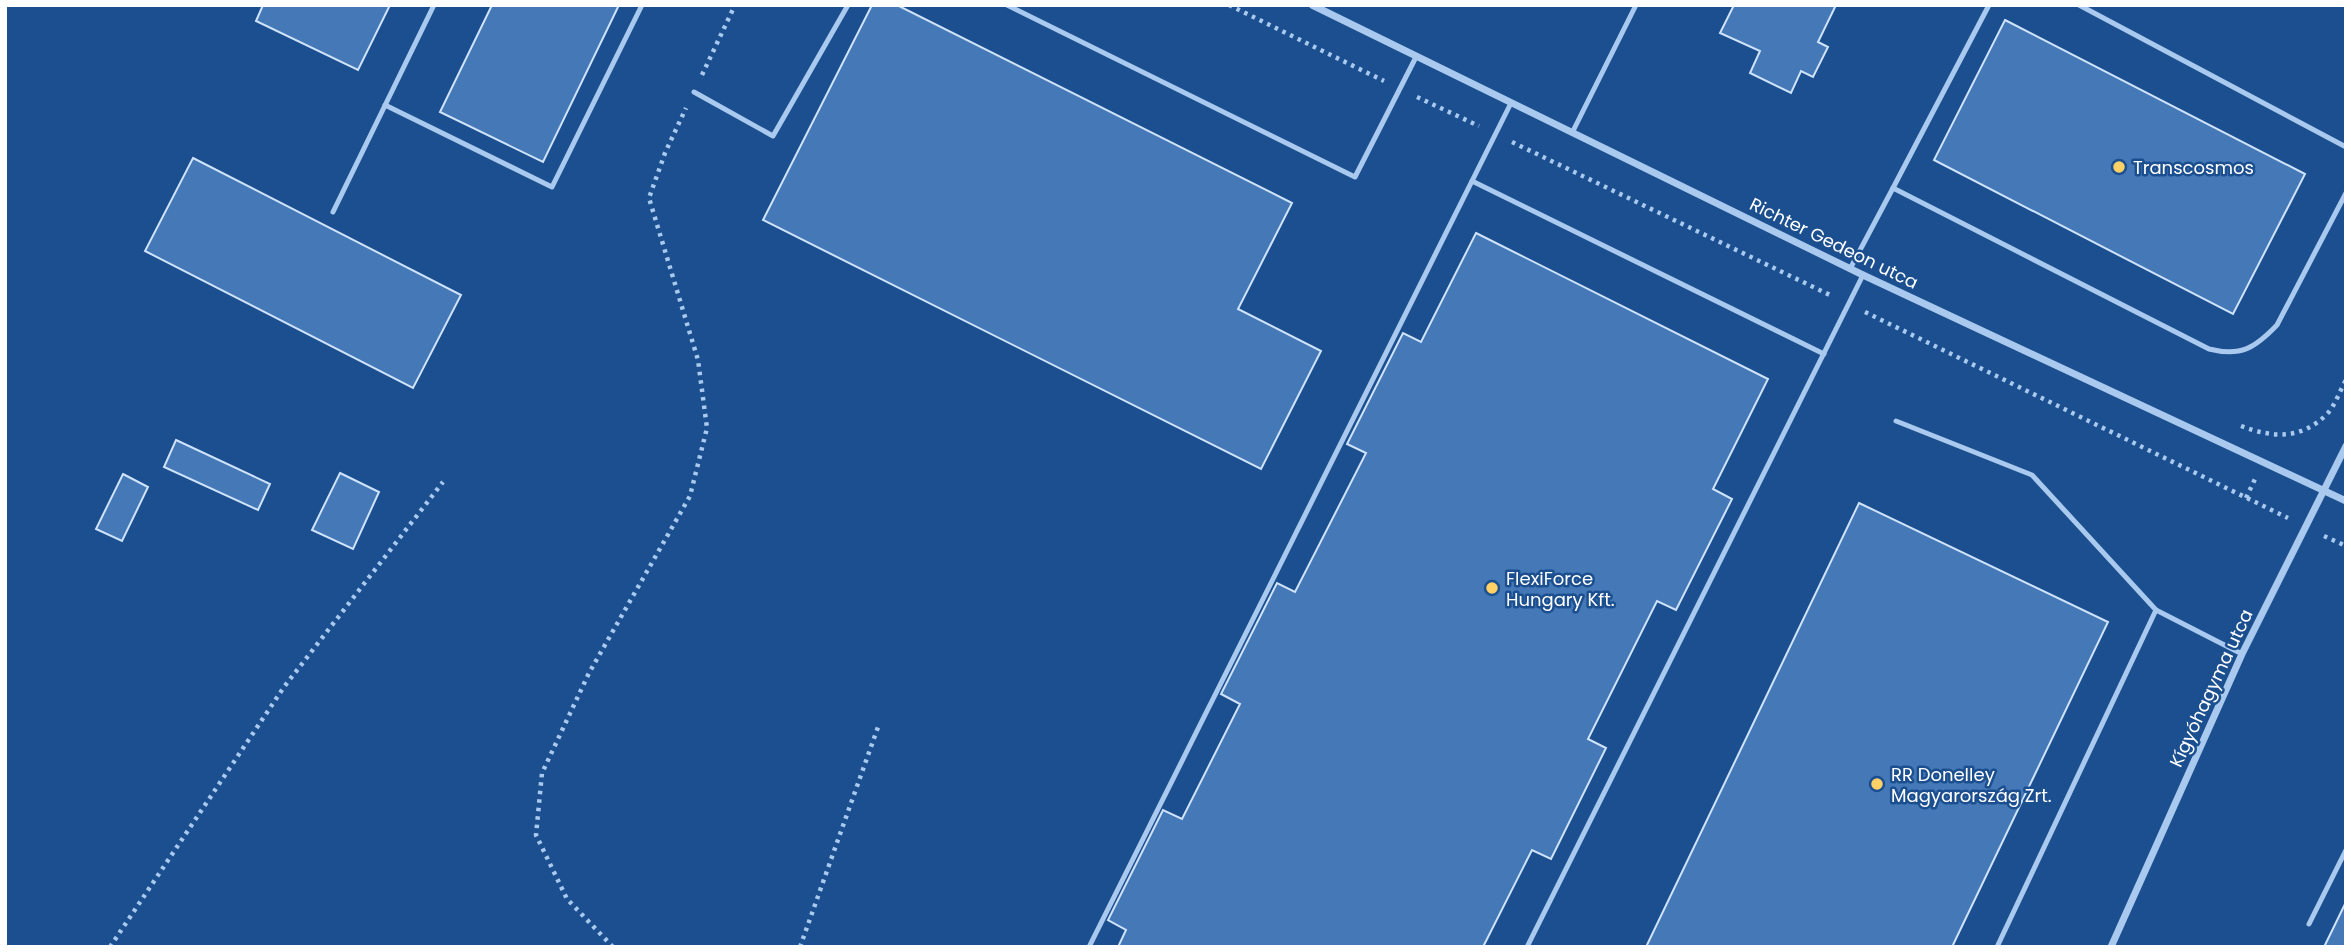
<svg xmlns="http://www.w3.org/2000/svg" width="2351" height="952" viewBox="0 0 2351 952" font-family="Poppins,sans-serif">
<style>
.building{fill:#4478b7;stroke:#cfe3fa;stroke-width:2}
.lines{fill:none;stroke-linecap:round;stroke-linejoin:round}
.path{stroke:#a9c9ee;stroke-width:4.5;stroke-dasharray:3.5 5;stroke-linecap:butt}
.service{stroke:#a9c9ee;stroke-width:5}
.minor{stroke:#a9c9ee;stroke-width:7}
.poi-dot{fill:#ffd166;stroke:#1b4f8f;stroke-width:2.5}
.labels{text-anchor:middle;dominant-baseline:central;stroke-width:5;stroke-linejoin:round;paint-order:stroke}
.poi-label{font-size:18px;fill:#fff;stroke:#1b4f8f;text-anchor:start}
.street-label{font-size:18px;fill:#fff;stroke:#1b4f8f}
</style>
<rect width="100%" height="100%" fill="#1b4f8f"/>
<g class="building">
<polygon points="263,5 390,5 358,70 256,21"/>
<polygon points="492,5 619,5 543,162 440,112"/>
<polygon points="872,5 897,5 1292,203 1238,309 1321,351 1261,469 763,220"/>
<polygon points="1734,5 1836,5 1818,42 1828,47 1813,77 1801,71 1791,93 1750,73 1760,51 1720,33"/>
<polygon points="2005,20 2305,174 2233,314 1934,160"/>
<polygon points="193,158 461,295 413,388 145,251"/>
<polygon points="1476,233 1768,379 1713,489 1732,499 1676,610 1657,601 1588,739 1606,748 1551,859 1532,850 1483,947 1118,947 1126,930 1108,920 1163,810 1182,819 1240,704 1221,694 1277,583 1295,592 1366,453 1347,444 1403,333 1421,342"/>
<polygon points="176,440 270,484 258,510 164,467"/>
<polygon points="340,473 379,492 353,549 312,530"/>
<polygon points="123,474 148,487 122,541 96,529"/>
<polygon points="1859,503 2108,622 1952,947 1646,947"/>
<polygon points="2346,902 2346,947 2324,947"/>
</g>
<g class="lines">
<g class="path">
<polyline points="1229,5 1384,81"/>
<polyline points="702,75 735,5"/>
<polyline points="1417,97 1479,126"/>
<polyline points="1512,142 1832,296"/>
<polyline points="1865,312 2288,518"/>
<path d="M2241,426C2273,438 2301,440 2327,414C2335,406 2340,390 2346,380"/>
<polyline points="2246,498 2255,479"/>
<polyline points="2324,536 2346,546"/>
<polyline points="110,947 284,687 443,482"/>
<polyline points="613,947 567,899 536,835 542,773 589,673 690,496 707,428 698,360 649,198 665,153 686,108"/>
<polyline points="800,947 878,727"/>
</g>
<g class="service">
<polyline points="1007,5 1355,177 1416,57"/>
<path d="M1989,5L1893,188L2209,349C2241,357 2255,348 2277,325L2346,193"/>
<polyline points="2079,5 2346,147"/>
<polyline points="694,92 773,136 848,5"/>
<polyline points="385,105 552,187 642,5"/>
<polyline points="1572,133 1636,5"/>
<polyline points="1472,181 1824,354"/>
<polyline points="333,212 434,5"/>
<polyline points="1850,269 1893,188"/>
<polyline points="1896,421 2032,475 2156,610 2242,654"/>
<polyline points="2309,924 2346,850"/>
<polyline points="1089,947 1511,103"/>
<polyline points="1527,947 1863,275"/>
<polyline points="1997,947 2156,610"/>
</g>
<g class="minor">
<polyline points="1312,5 1863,275 2346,501"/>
<polyline points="2111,947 2242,654 2346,446"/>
</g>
</g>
<g class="poi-dot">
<circle cx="2119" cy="167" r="7"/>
<circle cx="1492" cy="588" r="7"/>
<circle cx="1877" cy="784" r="7"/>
</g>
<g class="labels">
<g class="poi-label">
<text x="2133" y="167">Transcosmos</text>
<text x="1506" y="578">FlexiForce<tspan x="1506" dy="21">Hungary Kft.</tspan></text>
<text x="1891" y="774">RR Donelley<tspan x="1891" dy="21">Magyarország Zrt.</tspan></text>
</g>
<g class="street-label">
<text transform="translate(1834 243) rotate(26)">Richter Gedeon utca</text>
<text transform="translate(2211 688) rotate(-65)">Kígyóhagyma utca</text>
</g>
</g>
<rect width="2351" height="952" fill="none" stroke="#ffffff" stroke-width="14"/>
</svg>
